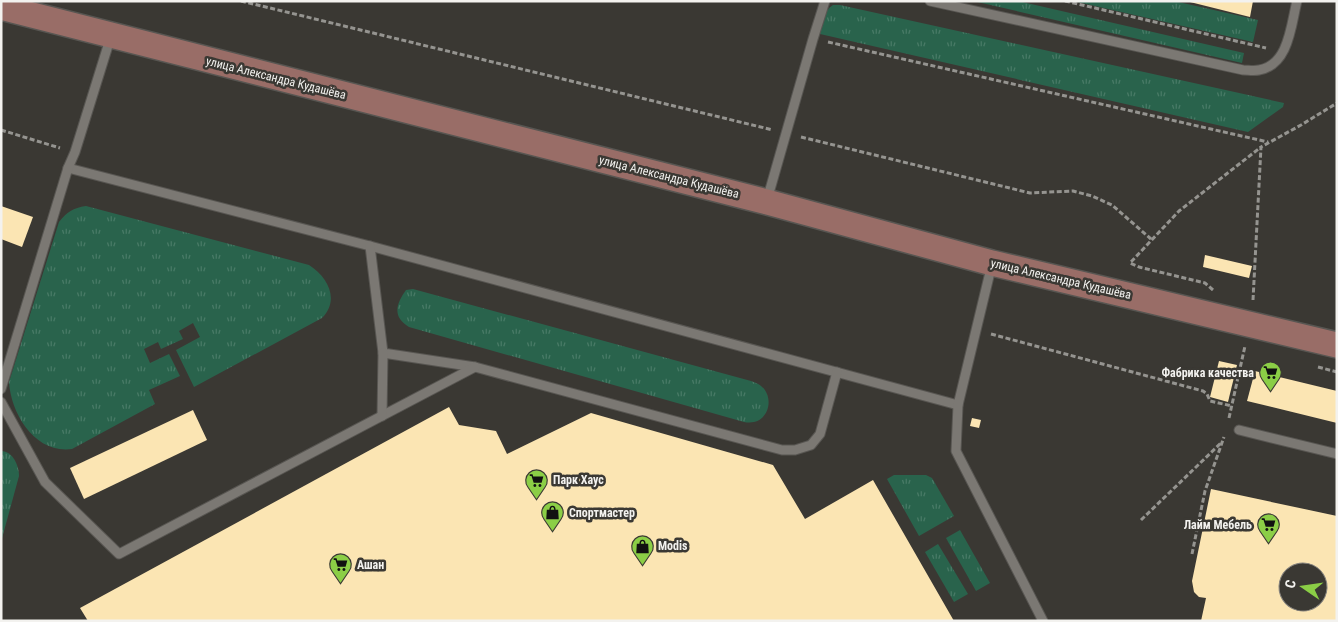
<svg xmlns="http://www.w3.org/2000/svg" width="1338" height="622" viewBox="0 0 1338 622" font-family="'Roboto Condensed',sans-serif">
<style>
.grass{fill:url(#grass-tufts)}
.building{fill:#fbe5b3;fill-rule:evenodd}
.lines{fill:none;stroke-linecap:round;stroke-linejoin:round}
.service-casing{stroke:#585652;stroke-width:11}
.secondary-casing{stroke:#585652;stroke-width:28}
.path{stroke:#959490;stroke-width:3;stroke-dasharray:5 2.5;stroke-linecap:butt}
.service{stroke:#7b7873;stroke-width:9}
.secondary{stroke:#996d67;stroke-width:25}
.labels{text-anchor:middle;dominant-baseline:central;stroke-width:5;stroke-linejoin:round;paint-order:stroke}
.street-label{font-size:12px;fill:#f3f2ef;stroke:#3a3833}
.poi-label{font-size:12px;font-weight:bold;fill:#f3f2ef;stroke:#3a3833;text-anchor:start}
</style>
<defs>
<pattern id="grass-tufts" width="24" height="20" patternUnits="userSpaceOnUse" patternTransform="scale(1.25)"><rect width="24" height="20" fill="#29634c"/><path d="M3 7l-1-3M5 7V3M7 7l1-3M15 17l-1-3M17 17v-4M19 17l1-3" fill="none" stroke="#487a66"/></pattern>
</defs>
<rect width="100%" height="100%" fill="#3a3833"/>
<g class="grass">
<polygon points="973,1 1018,1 1244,53 1242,63"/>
<polygon points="1073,1 1174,1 1258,20 1253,42"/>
<path d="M833,5H840L1284,103L1283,107L1248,132L820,34C822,23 823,11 833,5Z"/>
<path d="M86,206L309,265C328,277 340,300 322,318L194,387L176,350L200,337L193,323L179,331L183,339L161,349L158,342L144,349L150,363L169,354L180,376L149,390L155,404L72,449C35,454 11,414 9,382L59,222C67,212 73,208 86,206Z"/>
<path d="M413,289L751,381C754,382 759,384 761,386C776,398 768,427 744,422L409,327C392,317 396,304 406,290Z"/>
<path d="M1,451C13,451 19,466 19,476L1,542Z"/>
<polygon points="894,475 926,475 932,478 954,516 919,536 887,479"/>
<polygon points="960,530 990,583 976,591 946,538"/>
<polygon points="938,544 968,594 954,602 925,552"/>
</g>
<g class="building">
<polygon points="1186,1 1253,1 1250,17"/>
<polygon points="1,206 33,217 22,247 1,239"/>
<polygon points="1205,255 1252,266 1249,278 1203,267"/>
<polygon points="1219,361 1237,365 1228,402 1210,397"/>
<polygon points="1255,371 1337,391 1337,423 1247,401"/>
<polygon points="449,407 459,425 496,431 507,454 591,413 773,465 805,519 873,480 954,621 88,621 80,608"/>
<polygon points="193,410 207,440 84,499 70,468"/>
<polygon points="972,418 981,420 979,428 970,426"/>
<path d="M1211,489L1337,516V621H1201L1206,598L1199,597L1194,592L1192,581ZM1288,572H1318V602H1288Z"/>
</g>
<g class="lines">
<defs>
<g id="service">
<path d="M930,1L1243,70C1248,70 1254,71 1259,70C1289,65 1291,25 1297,1"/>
<polyline points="68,168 370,246 958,405"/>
<polyline points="767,200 813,39 825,1"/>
<polyline points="370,246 383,353 475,367 782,450 795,450 811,445 820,434 837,372"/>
<polyline points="992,264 958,405 956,451 1043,621"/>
<polyline points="1,389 68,168 75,152 111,36"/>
<polyline points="1,402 45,482 119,554 475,367"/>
<polyline points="382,416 383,353"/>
<polyline points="1239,430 1337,454"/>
</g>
<polyline id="secondary" points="1,7 767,202 992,263 1337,345"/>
</defs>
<use href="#service" class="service-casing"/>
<use href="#secondary" class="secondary-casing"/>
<g class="path">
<polyline points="241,1 773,130"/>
<polyline points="1065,1 1266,48"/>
<polyline points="828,42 1268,142"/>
<polyline points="1,130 60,148"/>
<polyline points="801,137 1030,193 1073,191 1092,196 1112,205 1151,239"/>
<polyline points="1213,290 1205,283 1139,267 1130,263 1179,211 1261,147"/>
<polyline points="1253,300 1261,147 1301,125 1337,103"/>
<polyline points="991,334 1203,391 1207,394 1210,401 1232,406"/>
<polyline points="1318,367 1337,372"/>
<polyline points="1229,418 1245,346"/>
<polyline points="1141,520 1222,442"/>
<polyline points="1192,554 1205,491 1224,437"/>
</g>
<use href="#service" class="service"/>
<use href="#secondary" class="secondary"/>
</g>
<defs>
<symbol id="supermarket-pin" viewBox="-11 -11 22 30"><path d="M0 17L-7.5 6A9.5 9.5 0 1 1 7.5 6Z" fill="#8bce46" stroke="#3a3833"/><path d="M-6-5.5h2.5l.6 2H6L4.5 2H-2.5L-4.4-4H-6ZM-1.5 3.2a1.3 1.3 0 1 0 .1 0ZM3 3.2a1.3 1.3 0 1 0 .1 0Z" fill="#111"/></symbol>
<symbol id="shop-pin" viewBox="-11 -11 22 30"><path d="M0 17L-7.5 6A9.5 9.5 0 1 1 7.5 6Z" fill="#8bce46" stroke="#3a3833"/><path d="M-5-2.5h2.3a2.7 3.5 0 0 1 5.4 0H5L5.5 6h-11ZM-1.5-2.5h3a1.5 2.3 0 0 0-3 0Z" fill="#111"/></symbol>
</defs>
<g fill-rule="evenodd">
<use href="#supermarket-pin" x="1258" y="360" width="25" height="34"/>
<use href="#supermarket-pin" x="524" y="468" width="25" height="34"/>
<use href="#shop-pin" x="540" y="500" width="25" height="34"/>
<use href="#supermarket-pin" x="1256" y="512" width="25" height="34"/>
<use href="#shop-pin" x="630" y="534" width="25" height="34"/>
<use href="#supermarket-pin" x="328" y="552" width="25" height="34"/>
</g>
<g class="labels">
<g class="street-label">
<text transform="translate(276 78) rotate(14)">улица Александра Кудашёва</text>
<text transform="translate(669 177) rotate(14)">улица Александра Кудашёва</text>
<text transform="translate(1061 279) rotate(13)">улица Александра Кудашёва</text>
</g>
<g class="poi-label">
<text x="1254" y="373" text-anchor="end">Фабрика качества</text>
<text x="553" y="480">Парк Хаус</text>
<text x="569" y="513">Спортмастер</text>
<text x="1252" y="525" text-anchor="end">Лайм Мебель</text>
<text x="658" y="546">Modis</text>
<text x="357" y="565">Ашан</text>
</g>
</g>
<rect width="1338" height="622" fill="none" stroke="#f3f2ef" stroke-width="5"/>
<g transform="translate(1303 587) rotate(283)"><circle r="24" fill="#3a3833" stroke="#84827e"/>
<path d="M0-4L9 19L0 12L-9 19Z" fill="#8bce46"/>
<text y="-8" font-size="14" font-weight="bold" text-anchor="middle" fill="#f3f2ef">С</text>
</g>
</svg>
